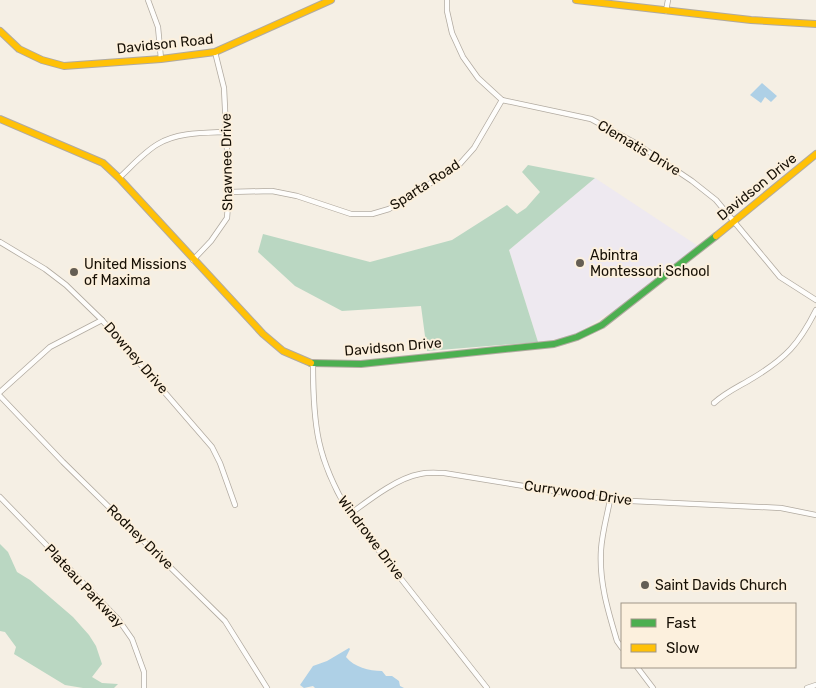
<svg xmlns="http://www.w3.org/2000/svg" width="816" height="688" viewBox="0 0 816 688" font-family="Rubik,sans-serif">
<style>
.education{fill:#eee9f0}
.forest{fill:#bad7c2}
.water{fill:#aed0e6}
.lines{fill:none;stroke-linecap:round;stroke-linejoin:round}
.street-casing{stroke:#b1aaa0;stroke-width:6}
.fast-casing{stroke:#b1aaa0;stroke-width:8}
.slow-casing{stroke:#b1aaa0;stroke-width:8}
.street{stroke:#fefdfb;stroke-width:4.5}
.fast{stroke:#4caf50;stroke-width:6}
.slow{stroke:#ffc107;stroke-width:6}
.poi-dot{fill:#655e53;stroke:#fcf0dd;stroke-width:2}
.labels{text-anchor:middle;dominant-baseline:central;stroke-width:4;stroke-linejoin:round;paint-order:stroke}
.street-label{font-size:14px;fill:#171005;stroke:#fcf0dd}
.poi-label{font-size:14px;fill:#171005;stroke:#fcf0dd;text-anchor:start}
</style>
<rect width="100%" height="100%" fill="#f5efe4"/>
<polygon class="education" points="595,178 698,246 615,310 571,337 538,342 509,250"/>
<g class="forest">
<polygon points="528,165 595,178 509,250 538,342 427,351 421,306 342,311 295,286 258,252 263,234 370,262 452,240 507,205 517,214 526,208 540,192 522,172"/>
<polygon points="0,544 8,552 17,572 30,580 73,617 89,635 96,646 102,664 92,677 102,683 118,684 114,688 83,688 65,685 14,654 16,647 5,632 0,631"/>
</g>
<g class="water">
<polygon points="762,83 777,96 771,102 765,97 761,103 750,95"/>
<path d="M349,648L350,649L346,657C354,667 369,671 382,671L386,676H392L399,681L400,686L404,688H315L313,686L304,688L300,685L313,666L327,661Z"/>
</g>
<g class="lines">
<defs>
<g id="street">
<polyline points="148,0 158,27 161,59"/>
<polyline points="447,0 447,11 452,33 463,57 478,78 502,100 591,119 637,144 692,181 716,200 780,277 816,300"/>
<polyline points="666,11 668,0"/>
<path d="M119,178C131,167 144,152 158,144C178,132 204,133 227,132"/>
<polyline points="229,192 272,191 297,196 351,214 372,214 389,209 458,166 474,148 502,100"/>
<polyline points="0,242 45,269 66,285 102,320 212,447 220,463 235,505"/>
<polyline points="193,260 211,241 227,218 229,192 224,88 215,52"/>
<path d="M313,364C313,426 317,460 350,514L487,688"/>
<polyline points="0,392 50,347 102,320"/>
<polyline points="0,396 63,462 225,621 267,688"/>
<path d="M714,403C726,392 740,386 753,378C786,358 799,344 816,310"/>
<polyline points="0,497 118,619 132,639 144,672 144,688"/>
<path d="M610,500C607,516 602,533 601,550C599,582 608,611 617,641L622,648"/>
<path d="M350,514C369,500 397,478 420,474C428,472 436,473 444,473L610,500L781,508L816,515"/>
<polyline points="637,667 653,688"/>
<polyline points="807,688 816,685"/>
</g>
<polyline id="fast" points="311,363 361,364 554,344 577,337 602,325 716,236"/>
<g id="slow">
<polyline points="576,0 751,20 816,24"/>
<polyline points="0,31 19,49 42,60 64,66 161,59 215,52 331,0"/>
<polyline points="0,119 103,163 119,178 263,334 283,351 311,363"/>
<polyline points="716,236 816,154"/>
</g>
</defs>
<use href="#street" class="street-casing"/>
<use href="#fast" class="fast-casing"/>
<use href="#slow" class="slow-casing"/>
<use href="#street" class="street"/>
<use href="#fast" class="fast"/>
<use href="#slow" class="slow"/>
</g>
<g class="poi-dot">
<circle cx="580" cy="263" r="5"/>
<circle cx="74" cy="272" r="5"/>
<circle cx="645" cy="585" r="5"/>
</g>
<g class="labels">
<g class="street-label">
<text transform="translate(165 44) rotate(-6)">Davidson Road</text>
<text transform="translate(639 148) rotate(31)">Clematis Drive</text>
<text transform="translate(227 162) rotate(-91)">Shawnee Drive</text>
<text transform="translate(425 185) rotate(-33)">Sparta Road</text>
<text transform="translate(757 187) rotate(-39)">Davidson Drive</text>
<text transform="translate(393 347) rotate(-5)">Davidson Drive</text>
<text transform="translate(136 358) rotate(49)">Downey Drive</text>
<text transform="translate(578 493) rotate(8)">Currywood Drive</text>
<text transform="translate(140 537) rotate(44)">Rodney Drive</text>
<text transform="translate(371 538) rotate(53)">Windrowe Drive</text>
<text transform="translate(84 586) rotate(47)">Plateau Parkway</text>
</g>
<g class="poi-label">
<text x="590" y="255">Abintra<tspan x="590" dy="16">Montessori School</tspan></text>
<text x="84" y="264">United Missions<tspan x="84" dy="16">of Maxima</tspan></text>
<text x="655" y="585">Saint Davids Church</text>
</g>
</g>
<rect x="621" y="603" width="175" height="65" fill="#fcf0dd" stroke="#a09687"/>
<rect x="631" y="619" width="25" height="8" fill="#4caf50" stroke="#a09687"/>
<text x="666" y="628" font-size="15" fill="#171005">Fast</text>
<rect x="631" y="644" width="25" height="8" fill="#ffc107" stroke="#a09687"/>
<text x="666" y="653" font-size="15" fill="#171005">Slow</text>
</svg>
